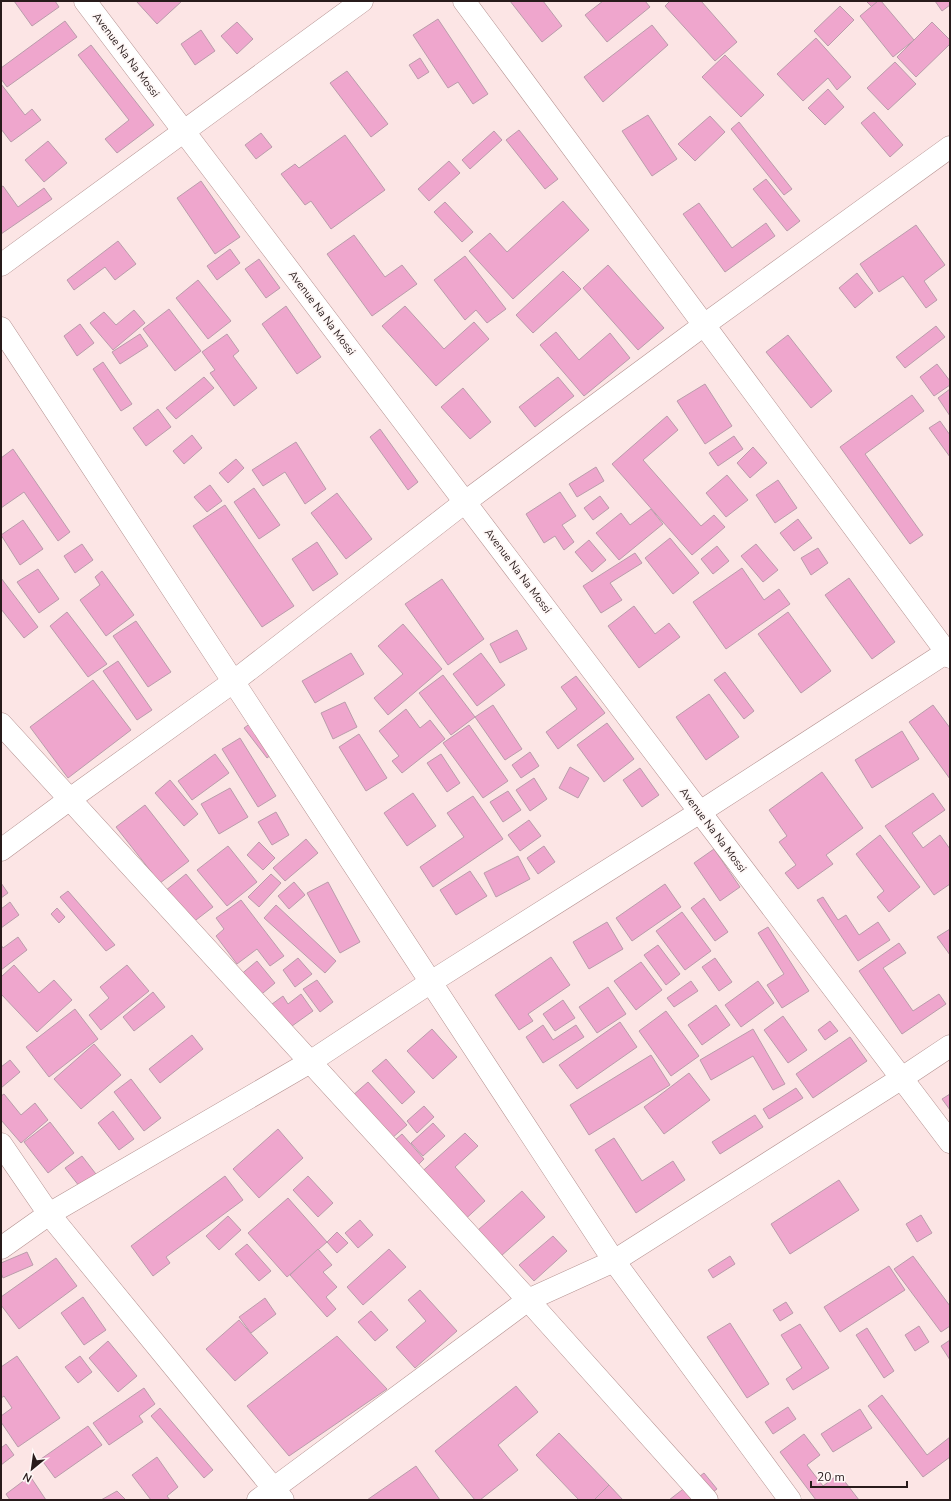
<svg xmlns="http://www.w3.org/2000/svg" width="951" height="1501" viewBox="0 0 951 1501" font-family="'Nunito Sans',sans-serif">
<style>
.building{fill:#efa6cd;stroke:#ba9cab}
.lines{fill:none;stroke-linecap:round;stroke-linejoin:round}
.street-casing{stroke:#b59392;stroke-width:23}
.street{stroke:#fff;stroke-width:22}
.labels{text-anchor:middle;dominant-baseline:central;stroke-width:3.5;stroke-linejoin:round;paint-order:stroke}
.street-label{font-size:11px;fill:#281b1b;stroke:#fef7f6}
</style>
<rect width="100%" height="100%" fill="#fce5e5"/>
<g class="building">
<polygon points="14,1 55,1 59,7 32,26"/>
<polygon points="136,1 182,1 157,24"/>
<polygon points="510,1 543,1 562,26 542,42"/>
<polygon points="603,1 645,1 650,7 607,42 585,15"/>
<polygon points="670,1 701,1 737,42 715,61 665,6"/>
<polygon points="866,1 878,1 872,7"/>
<polygon points="878,1 881,1 914,40 893,57 860,16"/>
<polygon points="935,1 950,1 950,5 942,11"/>
<polygon points="840,6 854,20 828,46 814,31"/>
<polygon points="438,19 488,94 473,104 458,82 448,88 413,35"/>
<polygon points="65,21 77,37 7,87 1,79 1,68"/>
<polygon points="237,22 253,39 237,54 221,36"/>
<polygon points="932,22 950,40 950,44 916,77 897,57"/>
<polygon points="652,25 668,45 603,102 584,77"/>
<polygon points="201,30 215,51 195,65 181,44"/>
<polygon points="816,38 851,77 837,90 828,78 803,101 777,74"/>
<polygon points="91,45 154,125 117,153 105,139 129,120 78,55"/>
<polygon points="725,55 764,95 741,117 702,77"/>
<polygon points="420,58 429,72 418,79 409,65"/>
<polygon points="895,62 916,84 888,110 867,88"/>
<polygon points="347,71 388,124 371,137 330,83"/>
<polygon points="1,84 25,115 32,109 41,120 11,142 1,129"/>
<polygon points="828,89 844,107 825,125 808,108"/>
<polygon points="874,112 903,145 890,157 861,123"/>
<polygon points="648,115 677,159 652,176 622,131"/>
<polygon points="710,116 725,132 695,161 678,144"/>
<polygon points="739,122 792,189 784,195 731,129"/>
<polygon points="519,130 558,179 545,189 506,140"/>
<polygon points="494,131 502,140 470,169 462,160"/>
<polygon points="261,133 272,147 256,159 245,145"/>
<polygon points="345,135 385,190 331,229 311,201 305,205 281,174 295,164 299,168"/>
<polygon points="48,141 67,163 44,182 25,160"/>
<polygon points="449,161 460,173 429,201 418,189"/>
<polygon points="766,179 800,221 787,231 753,189"/>
<polygon points="201,181 240,237 215,254 177,198"/>
<polygon points="3,186 18,207 44,188 52,199 1,234 1,187"/>
<polygon points="563,201 589,230 513,299 469,251 490,233 507,252"/>
<polygon points="445,202 473,232 462,242 434,212"/>
<polygon points="699,203 732,248 766,223 775,236 725,272 683,214"/>
<polygon points="916,225 945,265 924,281 937,300 926,308 903,276 879,292 860,264"/>
<polygon points="354,235 385,277 402,265 417,284 372,316 327,254"/>
<polygon points="118,241 136,264 115,280 105,267 74,290 67,280"/>
<polygon points="230,249 240,263 217,280 207,266"/>
<polygon points="465,256 506,309 487,323 476,310 465,320 434,280"/>
<polygon points="259,259 280,288 266,298 245,269"/>
<polygon points="608,265 664,328 638,350 583,288"/>
<polygon points="563,271 581,289 533,333 516,315"/>
<polygon points="857,273 873,293 855,308 839,288"/>
<polygon points="198,280 231,321 208,339 176,298"/>
<polygon points="286,306 321,357 297,374 262,324"/>
<polygon points="405,306 444,349 474,322 489,339 436,386 382,326"/>
<polygon points="169,309 201,351 175,371 143,329"/>
<polygon points="134,310 145,323 113,350 90,323 104,312 116,325"/>
<polygon points="80,324 94,343 77,356 64,336"/>
<polygon points="936,326 945,337 905,368 896,357"/>
<polygon points="556,332 579,360 610,333 630,358 584,396 540,345"/>
<polygon points="140,334 148,346 120,364 112,352"/>
<polygon points="227,334 239,351 233,356 257,388 234,406 210,373 215,370 202,352"/>
<polygon points="788,335 832,391 811,408 766,352"/>
<polygon points="103,362 132,404 121,411 93,369"/>
<polygon points="937,364 950,381 950,385 934,396 920,377"/>
<polygon points="204,377 214,388 176,419 166,408"/>
<polygon points="558,377 574,396 535,427 519,407"/>
<polygon points="705,384 732,426 705,444 677,401"/>
<polygon points="463,388 491,422 470,439 441,407"/>
<polygon points="950,389 950,416 938,398"/>
<polygon points="912,395 924,411 865,454 923,535 910,544 840,447"/>
<polygon points="158,409 171,427 146,446 133,428"/>
<polygon points="667,416 678,430 643,460 701,526 714,515 725,527 692,555 612,464"/>
<polygon points="940,421 950,435 950,457 929,428"/>
<polygon points="380,429 418,482 408,490 370,437"/>
<polygon points="192,435 202,448 184,464 173,451"/>
<polygon points="734,436 743,449 718,466 709,453"/>
<polygon points="296,442 326,489 305,504 285,472 263,486 252,470"/>
<polygon points="753,447 767,463 750,478 737,463"/>
<polygon points="13,449 70,532 58,541 24,492 1,508 1,458"/>
<polygon points="236,459 244,468 228,483 219,473"/>
<polygon points="596,467 604,481 577,497 569,484"/>
<polygon points="727,475 748,500 726,517 706,493"/>
<polygon points="778,480 797,508 775,523 756,495"/>
<polygon points="210,485 222,501 207,512 194,497"/>
<polygon points="254,488 280,525 259,539 234,502"/>
<polygon points="560,492 576,516 562,525 574,542 564,550 555,536 544,543 526,514"/>
<polygon points="337,493 372,539 346,559 311,513"/>
<polygon points="600,496 609,508 593,520 584,508"/>
<polygon points="225,505 294,606 262,627 193,526"/>
<polygon points="651,509 663,524 619,560 596,533 621,513 630,525"/>
<polygon points="798,519 812,538 794,551 780,533"/>
<polygon points="23,520 43,549 20,565 1,535"/>
<polygon points="670,538 699,573 673,594 645,558"/>
<polygon points="589,540 606,560 592,572 575,552"/>
<polygon points="317,542 338,574 313,591 292,559"/>
<polygon points="82,544 93,560 75,573 64,556"/>
<polygon points="756,544 778,570 763,582 741,556"/>
<polygon points="717,546 729,561 713,574 701,559"/>
<polygon points="818,548 828,563 811,575 801,558"/>
<polygon points="635,553 642,563 610,583 622,600 601,613 583,586"/>
<polygon points="742,568 764,600 779,589 790,604 726,649 693,602"/>
<polygon points="38,569 59,599 39,613 17,582"/>
<polygon points="102,571 134,615 106,636 80,600 100,585 95,577"/>
<polygon points="1,578 38,627 24,638 1,609"/>
<polygon points="849,578 895,642 872,659 825,595"/>
<polygon points="442,579 484,639 448,665 405,604"/>
<polygon points="634,606 655,634 669,623 680,637 639,668 608,626"/>
<polygon points="67,612 107,664 88,677 50,626"/>
<polygon points="788,612 831,671 801,693 758,634"/>
<polygon points="136,621 171,672 148,687 113,636"/>
<polygon points="403,624 442,669 388,715 374,698 403,674 378,646"/>
<polygon points="517,630 527,649 500,663 490,644"/>
<polygon points="351,653 364,674 315,703 302,681"/>
<polygon points="481,653 505,685 477,706 453,674"/>
<polygon points="118,661 152,710 137,720 103,671"/>
<polygon points="725,672 754,711 744,719 714,680"/>
<polygon points="443,675 475,717 451,735 419,693"/>
<polygon points="576,676 605,713 558,749 546,732 577,709 561,687"/>
<polygon points="93,680 131,730 68,778 30,727"/>
<polygon points="709,694 739,737 706,760 676,717"/>
<polygon points="345,702 357,727 333,739 321,713"/>
<polygon points="493,705 522,749 505,760 475,717"/>
<polygon points="933,705 950,728 950,779 909,722"/>
<polygon points="406,709 420,728 430,720 445,739 402,773 392,761 399,756 379,731"/>
<polygon points="258,718 281,747 267,758 244,728"/>
<polygon points="607,723 634,759 604,782 577,745"/>
<polygon points="469,725 508,781 483,798 443,743"/>
<polygon points="902,731 919,759 872,788 855,760"/>
<polygon points="359,734 387,778 366,791 339,747"/>
<polygon points="240,738 276,796 258,807 222,749"/>
<polygon points="530,752 539,766 521,778 512,765"/>
<polygon points="215,754 229,773 192,800 178,781"/>
<polygon points="441,754 460,783 447,792 427,763"/>
<polygon points="570,767 589,778 578,798 559,788"/>
<polygon points="640,768 659,795 642,807 623,780"/>
<polygon points="822,772 863,828 826,855 833,864 798,889 785,873 796,865 779,842 787,836 769,810"/>
<polygon points="534,778 547,799 530,811 516,790"/>
<polygon points="170,780 198,814 184,826 155,793"/>
<polygon points="230,788 248,817 219,834 201,804"/>
<polygon points="508,791 521,810 503,822 490,802"/>
<polygon points="413,793 436,826 407,846 384,813"/>
<polygon points="933,793 945,810 912,833 923,848 940,835 950,849 950,884 934,895 885,826"/>
<polygon points="473,796 503,839 433,887 420,867 464,837 447,813"/>
<polygon points="145,805 189,861 160,883 116,827"/>
<polygon points="276,812 289,835 272,845 258,822"/>
<polygon points="529,820 541,836 520,851 508,835"/>
<polygon points="880,835 920,887 889,912 877,897 884,891 856,854"/>
<polygon points="306,839 318,853 285,881 273,868"/>
<polygon points="259,842 275,858 263,870 247,855"/>
<polygon points="228,846 257,882 227,906 197,870"/>
<polygon points="544,846 555,862 538,874 527,858"/>
<polygon points="714,849 740,887 720,901 694,863"/>
<polygon points="518,856 530,879 496,897 484,873"/>
<polygon points="470,871 487,896 456,915 440,890"/>
<polygon points="186,874 213,907 192,923 165,891"/>
<polygon points="271,874 281,883 259,907 248,897"/>
<polygon points="294,882 305,895 289,909 278,896"/>
<polygon points="328,882 360,942 340,953 307,893"/>
<polygon points="1,883 8,893 1,898"/>
<polygon points="665,884 681,907 632,941 616,918"/>
<polygon points="68,891 115,945 106,951 60,897"/>
<polygon points="823,897 838,920 846,915 859,935 878,922 890,940 858,961 817,900"/>
<polygon points="704,898 728,932 715,941 691,908"/>
<polygon points="241,900 284,956 270,966 257,949 237,964 216,936 224,929 216,918"/>
<polygon points="10,902 19,915 1,928 1,909"/>
<polygon points="276,905 336,961 325,973 264,918"/>
<polygon points="57,908 65,917 59,923 51,914"/>
<polygon points="682,912 711,951 685,970 656,931"/>
<polygon points="607,922 623,949 589,969 573,942"/>
<polygon points="768,927 809,991 782,1008 767,985 784,974 758,933"/>
<polygon points="950,929 950,955 937,937"/>
<polygon points="18,937 27,950 1,970 1,945 3,948"/>
<polygon points="899,943 906,953 883,968 913,1011 939,994 946,1004 902,1034 859,971"/>
<polygon points="658,945 680,974 666,985 644,955"/>
<polygon points="551,957 570,985 528,1014 533,1021 519,1030 495,995"/>
<polygon points="298,958 312,974 295,987 283,970"/>
<polygon points="715,958 732,982 719,991 702,967"/>
<polygon points="257,961 275,983 257,998 239,976"/>
<polygon points="641,962 662,990 636,1010 614,981"/>
<polygon points="14,965 39,993 54,980 72,1000 37,1032 1,994 1,977"/>
<polygon points="127,965 149,991 101,1030 89,1015 109,998 100,987"/>
<polygon points="317,980 333,1002 320,1012 303,989"/>
<polygon points="691,981 698,991 674,1007 667,998"/>
<polygon points="758,981 774,1003 741,1027 725,1005"/>
<polygon points="608,987 626,1014 597,1033 579,1007"/>
<polygon points="153,992 165,1007 134,1031 123,1017"/>
<polygon points="301,994 313,1011 285,1031 268,1007 283,996 288,1004"/>
<polygon points="563,1000 575,1018 555,1031 543,1014"/>
<polygon points="716,1005 730,1025 702,1045 688,1025"/>
<polygon points="75,1009 98,1039 49,1077 26,1047"/>
<polygon points="666,1011 699,1056 671,1076 639,1031"/>
<polygon points="783,1016 807,1050 788,1063 764,1030"/>
<polygon points="830,1021 838,1031 825,1040 818,1030"/>
<polygon points="620,1022 637,1047 577,1089 559,1065"/>
<polygon points="543,1025 553,1040 576,1025 584,1037 543,1063 526,1037"/>
<polygon points="432,1029 457,1057 433,1079 407,1051"/>
<polygon points="753,1029 785,1084 773,1090 753,1056 711,1080 700,1060"/>
<polygon points="192,1035 203,1049 160,1083 149,1069"/>
<polygon points="850,1037 867,1061 813,1098 796,1074"/>
<polygon points="94,1044 121,1075 81,1109 54,1079"/>
<polygon points="651,1055 670,1085 589,1135 570,1105"/>
<polygon points="386,1059 415,1092 402,1104 372,1071"/>
<polygon points="10,1060 20,1072 1,1088 1,1067"/>
<polygon points="689,1073 710,1100 664,1134 644,1107"/>
<polygon points="131,1079 161,1118 144,1131 114,1092"/>
<polygon points="368,1082 407,1125 391,1139 352,1096"/>
<polygon points="796,1088 803,1098 769,1119 763,1109"/>
<polygon points="4,1094 21,1115 35,1103 48,1120 21,1143 1,1120 1,1096"/>
<polygon points="950,1094 950,1110 942,1099"/>
<polygon points="424,1106 434,1117 417,1133 407,1121"/>
<polygon points="113,1111 134,1139 119,1150 98,1123"/>
<polygon points="755,1115 763,1127 720,1154 712,1142"/>
<polygon points="50,1122 74,1153 48,1173 24,1142"/>
<polygon points="433,1123 445,1136 423,1156 411,1143"/>
<polygon points="278,1129 303,1158 259,1198 233,1169"/>
<polygon points="465,1133 478,1146 455,1167 485,1201 460,1224 417,1176"/>
<polygon points="402,1134 424,1159 411,1172 388,1146"/>
<polygon points="614,1138 642,1181 673,1161 685,1180 636,1213 595,1150"/>
<polygon points="82,1156 99,1178 83,1191 65,1168"/>
<polygon points="225,1176 243,1200 166,1257 170,1263 153,1276 131,1246"/>
<polygon points="308,1176 333,1203 318,1217 293,1190"/>
<polygon points="839,1180 859,1210 790,1254 771,1224"/>
<polygon points="522,1191 545,1217 492,1264 469,1238"/>
<polygon points="288,1198 327,1242 287,1277 248,1233"/>
<polygon points="921,1215 932,1233 917,1242 906,1224"/>
<polygon points="228,1216 241,1230 219,1250 206,1236"/>
<polygon points="360,1220 373,1235 358,1248 345,1233"/>
<polygon points="337,1232 348,1243 337,1253 327,1242"/>
<polygon points="553,1236 567,1251 534,1281 519,1265"/>
<polygon points="247,1244 271,1271 259,1281 235,1254"/>
<polygon points="318,1249 332,1265 323,1272 337,1287 326,1297 336,1309 327,1317 290,1275"/>
<polygon points="389,1249 406,1267 363,1305 347,1287"/>
<polygon points="27,1252 33,1265 3,1278 1,1273 1,1263"/>
<polygon points="730,1256 735,1264 713,1278 708,1270"/>
<polygon points="913,1256 950,1306 950,1326 941,1332 894,1269"/>
<polygon points="56,1258 77,1286 19,1329 1,1305 1,1297"/>
<polygon points="889,1266 905,1290 840,1332 824,1307"/>
<polygon points="420,1290 457,1331 415,1368 396,1347 426,1321 408,1300"/>
<polygon points="83,1297 106,1330 84,1345 61,1313"/>
<polygon points="265,1298 276,1314 251,1333 239,1317"/>
<polygon points="786,1302 793,1313 780,1321 773,1310"/>
<polygon points="371,1311 388,1330 375,1341 358,1322"/>
<polygon points="239,1320 268,1353 235,1381 206,1349"/>
<polygon points="730,1323 769,1384 747,1398 707,1337"/>
<polygon points="800,1324 829,1368 793,1390 786,1379 802,1368 781,1335"/>
<polygon points="919,1326 929,1342 915,1351 905,1335"/>
<polygon points="867,1328 894,1371 884,1378 856,1335"/>
<polygon points="337,1336 387,1389 289,1456 247,1406"/>
<polygon points="950,1340 950,1360 941,1346"/>
<polygon points="108,1341 137,1376 118,1392 89,1358"/>
<polygon points="17,1356 60,1418 18,1447 1,1422 1,1416 12,1408 4,1396 1,1398 1,1367"/>
<polygon points="80,1356 92,1372 78,1383 65,1367"/>
<polygon points="516,1386 538,1412 498,1445 518,1470 480,1500 475,1500 435,1451"/>
<polygon points="144,1388 155,1404 139,1416 143,1422 109,1445 93,1423"/>
<polygon points="882,1395 927,1455 950,1437 950,1457 923,1477 868,1406"/>
<polygon points="788,1407 796,1419 773,1434 765,1422"/>
<polygon points="160,1408 213,1470 204,1478 151,1416"/>
<polygon points="860,1409 872,1428 833,1452 821,1434"/>
<polygon points="88,1426 102,1445 55,1478 41,1459"/>
<polygon points="559,1433 609,1485 594,1500 579,1500 536,1455"/>
<polygon points="804,1434 820,1455 807,1465 823,1486 839,1474 859,1500 816,1500 780,1452"/>
<polygon points="6,1444 14,1455 1,1465 1,1448"/>
<polygon points="157,1457 178,1487 167,1496 170,1500 151,1500 132,1475"/>
<polygon points="416,1466 440,1500 367,1500"/>
<polygon points="704,1473 717,1489 702,1500 669,1500"/>
<polygon points="30,1476 46,1500 10,1500 6,1494"/>
<polygon points="609,1485 623,1500 594,1500"/>
<polygon points="117,1491 126,1500 101,1500"/>
</g>
<g class="lines">
<defs>
<g id="street">
<polyline points="85,1 950,1142"/>
<polyline points="464,1 950,657"/>
<polyline points="1,265 362,1"/>
<polyline points="1,328 614,1261 790,1500"/>
<polyline points="1,724 528,1300 707,1500"/>
<polyline points="1,850 70,799 233,682 465,502 704,325 950,147"/>
<polyline points="1,1144 49,1214 283,1500"/>
<polyline points="1,1248 49,1214 310,1062 431,982 700,812 950,650"/>
<polyline points="258,1500 528,1300 614,1261 902,1078 950,1046"/>
</g>
</defs>
<use href="#street" class="street-casing"/>
<use href="#street" class="street"/>
</g>
<g class="labels">
<g class="street-label">
<text transform="translate(126 55) rotate(53)">Avenue Na Na Mossi</text>
<text transform="translate(322 313) rotate(53)">Avenue Na Na Mossi</text>
<text transform="translate(518 571) rotate(53)">Avenue Na Na Mossi</text>
<text transform="translate(713 830) rotate(53)">Avenue Na Na Mossi</text>
</g>
</g>
<rect width="951" height="1501" fill="none" stroke="#281b1b" stroke-width="4"/>
<g transform="translate(32 1469) rotate(209)" stroke="#fef7f6" stroke-width="3" paint-order="stroke">
<path d="M0-3L7 15L0 10L-7 15Z" fill="#281b1b"/>
<text y="-6" font-size="11" font-weight="bold" text-anchor="middle" fill="#281b1b">N</text>
</g>
<path d="M811 1481v6h96v-6" fill="none" stroke="#281b1b" stroke-width="2"/>
<text x="817" y="1481" font-size="12" fill="#281b1b" stroke="#fef7f6" stroke-width="3" paint-order="stroke">20 m</text>
</svg>
